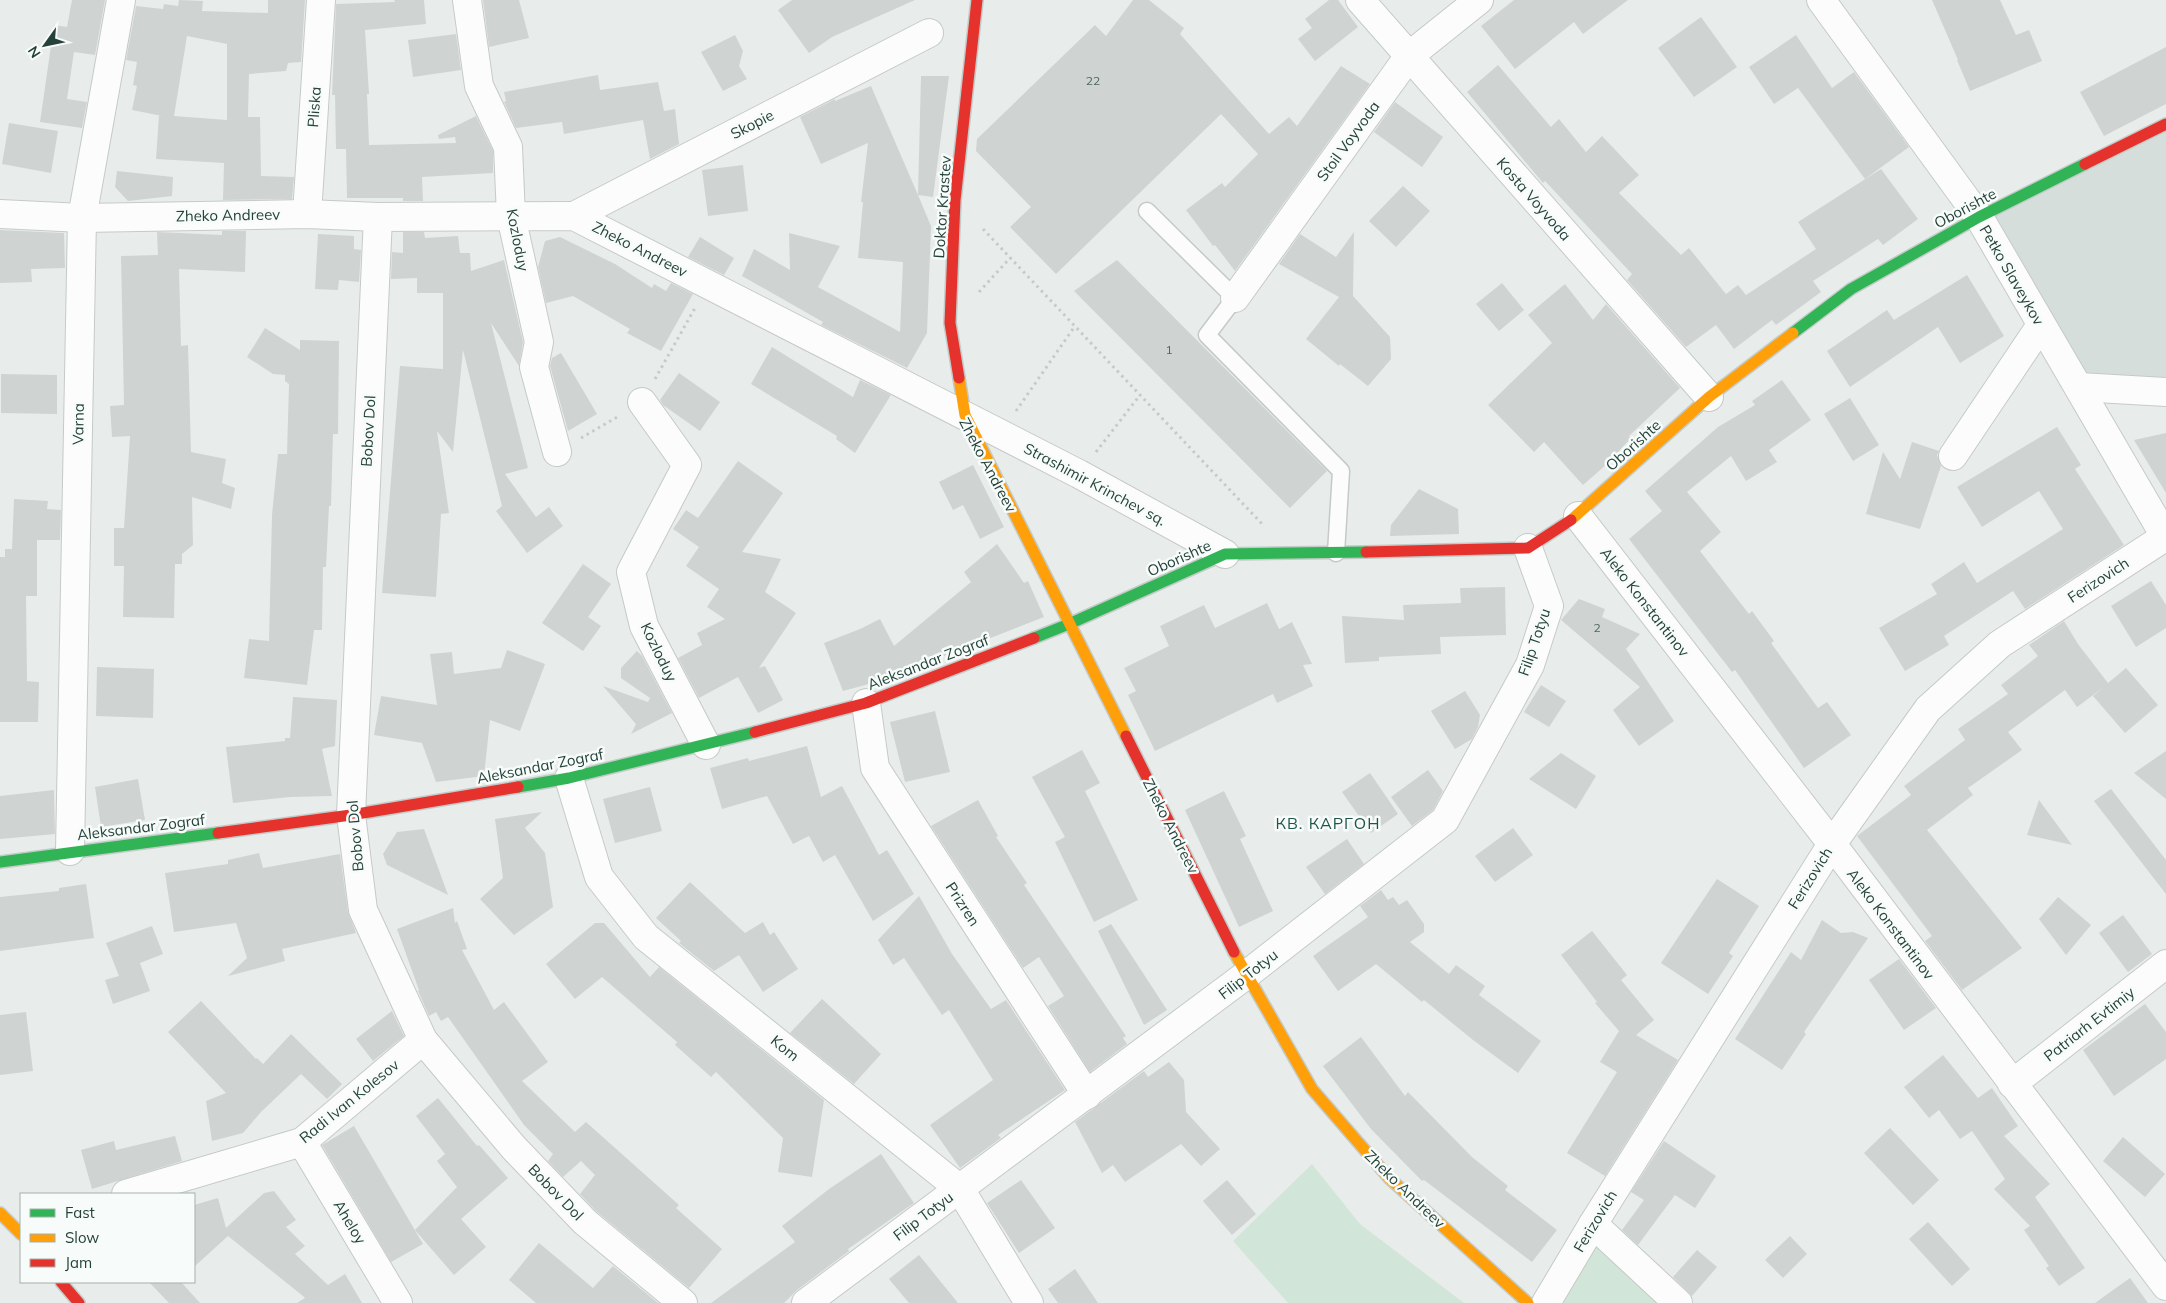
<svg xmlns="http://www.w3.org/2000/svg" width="2166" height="1303" viewBox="0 0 2166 1303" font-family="Mulish,sans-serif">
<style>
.built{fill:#d6dedb}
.green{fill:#d1e6d8}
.building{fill:#cfd4d2;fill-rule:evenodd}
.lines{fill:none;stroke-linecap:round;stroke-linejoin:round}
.lane-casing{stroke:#c5cac8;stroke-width:19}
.street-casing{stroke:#c5cac8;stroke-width:30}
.fast-casing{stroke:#c3cbc8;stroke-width:14}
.slow-casing{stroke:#c3cbc8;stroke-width:14}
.jam-casing{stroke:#c3cbc8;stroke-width:14}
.path{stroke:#c3ccca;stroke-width:3;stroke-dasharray:2.5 4;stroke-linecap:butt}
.lane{stroke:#fcfcfc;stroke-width:16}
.street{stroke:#fcfcfc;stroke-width:28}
.fast{stroke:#30b455;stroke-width:11}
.slow{stroke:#ff9f0a;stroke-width:11}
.jam{stroke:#e5322d;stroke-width:11}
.labels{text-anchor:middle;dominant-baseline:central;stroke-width:5;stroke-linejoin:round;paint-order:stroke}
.number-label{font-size:12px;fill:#506761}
.street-label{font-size:15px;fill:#24423a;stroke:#f7fbf9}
.neighbourhood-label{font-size:16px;letter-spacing:1px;fill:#1f5548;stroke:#f7fbf9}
</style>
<rect width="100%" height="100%" fill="#e8edeb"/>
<polygon class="built" points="2166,124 2166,392 2079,387 1979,217"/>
<g class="green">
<polygon points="1312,1164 1360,1224 1464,1303 1288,1303 1233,1241"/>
<polygon points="1593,1224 1678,1303 1546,1303"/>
</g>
<g class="building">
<polygon points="72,0 105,0 95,55 74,52 67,99 87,102 82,128 40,122 54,25 67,27"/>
<path d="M179,0L203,1L202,11L268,13V0H305L301,62L288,63L286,71L249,74L248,117H260L261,176L294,177L292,199L223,200L224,163L156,159L159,115L162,116L132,110L137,86L133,85L137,62L126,60L136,6L163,9L164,4L178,6ZM187,36L227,44V120L174,116Z"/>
<polygon points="394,0 424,0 426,24 365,30 369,94 367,94 369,145 456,143 455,137 439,139 438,135 476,116 493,151 493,173 422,177 423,201 403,201 403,198 347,198 346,149 336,149 335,95 332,95 336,4 395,2"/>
<polygon points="483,0 519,0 529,38 489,47"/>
<polygon points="792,0 915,0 832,37 809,53 778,10"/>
<polygon points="1133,0 1149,0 1184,28 1180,34 1269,134 1289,117 1297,126 1341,66 1370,84 1235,271 1215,245 1213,246 1186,210 1222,183 1225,187 1258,154 1221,114 1056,274 1010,227 1031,207 976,151 977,139 1095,25 1106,36"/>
<polygon points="1329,0 1338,0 1358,27 1315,61 1298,39 1312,28 1305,19"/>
<polygon points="1514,0 1628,0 1583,34 1574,22 1515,69 1481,26"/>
<polygon points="1932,0 2000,0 2016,35 2029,30 2042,61 1970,91 1957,60 1958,60"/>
<polygon points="1701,17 1737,67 1694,97 1658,48"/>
<polygon points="456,34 461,70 413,77 408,40"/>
<polygon points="735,35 743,51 739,66 747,79 723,91 701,52"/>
<polygon points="1796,35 1832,88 1854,72 1909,147 1865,179 1798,88 1774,104 1749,67"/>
<polygon points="2166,47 2166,104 2104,136 2080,92"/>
<polygon points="1498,65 1551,127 1559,119 1586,152 1602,136 1639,175 1619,193 1681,255 1689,248 1726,294 1738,285 1746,295 1816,249 1798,222 1881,169 1918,219 1883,245 1878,239 1813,281 1821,292 1776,325 1772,320 1734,349 1716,325 1686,347 1627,280 1632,274 1545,181 1543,183 1467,92"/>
<polygon points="598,75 600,90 658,82 664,111 675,109 679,144 650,159 643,120 564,134 562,122 516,128 504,102 506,101 504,92"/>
<polygon points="921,76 949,76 933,197 918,195 931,226 927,333 907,368 821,325 823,322 742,276 754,249 790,270 789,233 840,246 818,287 900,332 903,262 858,258 863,202 861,202 868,143 821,164 800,117 835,99 835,101 871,86 918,195"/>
<polygon points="1395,102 1443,137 1422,167 1374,132"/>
<polygon points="9,123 58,131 51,173 2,164"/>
<polygon points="743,165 748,211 708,216 702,170"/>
<polygon points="117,171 173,177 172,196 128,201 115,187"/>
<polygon points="1403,186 1430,211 1396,247 1369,221"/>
<polygon points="0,230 64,233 65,268 31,269 32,282 0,283"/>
<polygon points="222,231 246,231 245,272 179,269 181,346 188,345 191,452 226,459 222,483 235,488 231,509 192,497 193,545 182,554 182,564 175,564 174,618 123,617 124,566 114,566 114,528 124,528 130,436 112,437 110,406 124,405 121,256 158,255 157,232 222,235"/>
<polygon points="403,232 424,232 425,238 458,236 460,253 470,253 471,271 504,260 523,342 519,366 491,323 528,468 505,474 536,517 549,507 563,526 527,553 496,511 502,506 463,350 453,452 437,431 449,513 441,514 436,597 382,593 400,366 443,369 443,293 417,293 417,278 391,279 392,252 403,253"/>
<polygon points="1354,232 1353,296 1390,337 1391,359 1368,386 1340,364 1339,366 1306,339 1339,297 1279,264 1300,234 1336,257"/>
<polygon points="318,234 354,236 354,249 361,250 359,282 339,280 338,290 315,289"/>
<polygon points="560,237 615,264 652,288 654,284 666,291 671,283 693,294 661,351 627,333 630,329 573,296 546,303 538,267 545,241"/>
<polygon points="700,237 734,258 724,275 688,257"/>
<polygon points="1117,260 1327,471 1290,508 1074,291"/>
<polygon points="1967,275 2004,336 1960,363 1938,327 1850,387 1827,351 1887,310 1894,320"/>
<polygon points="1502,283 1524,310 1499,331 1476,304"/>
<polygon points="1565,284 1593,320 1606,304 1680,388 1629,436 1631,438 1607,464 1583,485 1544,442 1534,452 1488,405 1552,343 1528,315"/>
<polygon points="265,328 300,350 300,340 339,341 338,434 333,434 331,506 329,506 326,567 323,567 322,630 314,630 307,685 244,678 249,639 269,641 272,515 278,454 287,454 289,384 285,381 285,375 273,374 247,357"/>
<polygon points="772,347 853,397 860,380 891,395 855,453 836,439 837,436 751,384"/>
<polygon points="561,353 597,414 568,431 550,366 552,358"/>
<polygon points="679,373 720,402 700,431 663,405 660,400"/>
<polygon points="1,374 57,375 57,414 1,413"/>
<polygon points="1782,380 1811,420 1769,450 1777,462 1746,481 1731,456 1687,492 1721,532 1700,551 1749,614 1752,611 1774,641 1771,643 1818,708 1827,702 1851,735 1804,768 1735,670 1732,672 1629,539 1662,511 1645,491 1718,427 1755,405 1752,401"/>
<polygon points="1850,398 1879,445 1853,461 1824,414"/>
<polygon points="2057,427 2081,465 2075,469 2124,545 2025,609 2013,591 1944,636 1949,645 1905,671 1879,628 1937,594 1931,584 1964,562 1977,583 2063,529 2039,491 1982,527 1957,487"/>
<polygon points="2166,433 2166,493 2134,440"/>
<polygon points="1912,442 1939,451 1937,455 1941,466 1920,529 1866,514 1883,452 1900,479"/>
<polygon points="738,461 783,493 742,552 781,559 765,592 796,613 759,668 765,666 783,700 758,713 738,677 699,698 678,658 702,645 697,633 725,619 707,607 719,589 686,566 699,547 673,529 686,510 698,518"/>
<polygon points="973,465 1004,527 980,539 963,505 953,510 939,482"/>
<polygon points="1419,489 1458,509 1459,534 1390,536 1391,525"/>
<polygon points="14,499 48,501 47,509 61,510 60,540 37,540 37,596 26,596 27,681 39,682 38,722 0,722 0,557 5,557 5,549 12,549"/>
<polygon points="997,544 1024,583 1028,581 1044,617 926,663 924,660 880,681 843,691 824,643 860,629 880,619 894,646 971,582 964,572"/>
<polygon points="583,564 611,584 588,617 601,626 583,651 542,623"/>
<polygon points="2151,581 2166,605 2166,628 2136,647 2111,606"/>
<polygon points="1505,587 1506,635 1440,637 1441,654 1379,657 1379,661 1345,663 1342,616 1404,620 1403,605 1461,603 1460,588"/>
<polygon points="1579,599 1605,609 1602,617 1640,634 1626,649 1674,721 1639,746 1613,710 1640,687 1561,620"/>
<polygon points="1267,603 1279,629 1292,622 1312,664 1303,665 1313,686 1277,703 1273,694 1155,751 1128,695 1136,691 1124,668 1169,646 1160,626 1204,605 1215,628"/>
<polygon points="2064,621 2078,644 2108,683 2126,668 2158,705 2125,733 2093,696 2104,687 2077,707 2065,690 2008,732 2022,750 1968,788 1973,795 1927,830 2022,948 1962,990 1925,941 1932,936 1857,836 1911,795 1904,786 1965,740 1958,729 2008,694 2001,685 2038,656 2029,645"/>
<polygon points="507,650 545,664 520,731 490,720 484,776 436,782 422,743 374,735 381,696 437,705 430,654 452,652 454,674 501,668"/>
<polygon points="637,651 642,656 672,713 631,734 636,724 603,686 648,702 650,698 621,678 621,668"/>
<polygon points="97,667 154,669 153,718 96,716"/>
<polygon points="1541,685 1566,701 1549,727 1524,712"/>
<polygon points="1465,691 1480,715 1478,727 1472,739 1455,749 1431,711"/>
<polygon points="293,697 337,700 335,746 322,749 332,796 290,797 233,803 226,747 285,741 285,738 290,738"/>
<polygon points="935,711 950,772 905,782 890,722"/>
<polygon points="807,746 821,797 842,786 879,855 887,850 914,894 873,921 835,855 823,862 809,836 793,844 767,796 722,809 710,768 748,758 749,761"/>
<polygon points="1082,750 1100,783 1085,791 1138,900 1094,922 1055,842 1065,837 1032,777"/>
<polygon points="2166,751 2166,799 2134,773"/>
<polygon points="1561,753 1596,776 1576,809 1529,779"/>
<polygon points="1428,770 1443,791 1433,810 1412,826 1391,797"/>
<polygon points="1370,773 1398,814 1371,833 1342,792"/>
<polygon points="138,779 145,820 101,827 95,787"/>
<polygon points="650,787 662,831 615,843 603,799"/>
<polygon points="2111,789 2166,860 2166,894 2094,801"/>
<polygon points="54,790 55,834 0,839 0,796"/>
<polygon points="1224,791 1246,836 1240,839 1273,911 1239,927 1185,810"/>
<polygon points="978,800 998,836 996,837 1027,883 1024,885 1126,1036 1123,1038 1127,1044 1090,1072 1048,1006 1064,996 1039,957 1023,968 931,826"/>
<polygon points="2039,800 2072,845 2027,835"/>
<polygon points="542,812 525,828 545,853 553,907 514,935 480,899 503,878 495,819"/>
<polygon points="1513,828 1533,855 1495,882 1475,856"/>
<polygon points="424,829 448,895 387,865 383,854 397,832"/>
<polygon points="1347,839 1364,864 1325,894 1306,867"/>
<polygon points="259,853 263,868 340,854 348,912 356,933 282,949 285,961 228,976 247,958 236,923 174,932 165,873 228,864 228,860"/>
<polygon points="1717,879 1759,906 1729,953 1733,956 1708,994 1661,963"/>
<polygon points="690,882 745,933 763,922 770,935 774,932 798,969 763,992 739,955 714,971 679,943 681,941 656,918"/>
<polygon points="86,884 94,938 0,951 0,897 59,891 59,888"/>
<polygon points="1381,890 1388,900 1393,897 1399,905 1407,900 1424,924 1424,932 1410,942 1449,974 1456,965 1485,986 1479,995 1541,1041 1518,1073 1473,1040 1424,1000 1422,1002 1376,964 1338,991 1313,956 1368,917 1360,906"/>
<polygon points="919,896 952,954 991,1009 1006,1000 1065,1090 998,1135 1001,1138 960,1168 930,1125 993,1080 949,1010 942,1015 904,958 893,965 878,940"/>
<polygon points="2058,897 2091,925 2066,955 2039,919"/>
<polygon points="453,908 455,923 457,921 467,949 462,950 494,1010 504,1002 548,1062 522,1081 575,1132 586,1122 679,1205 676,1208 722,1249 689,1288 596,1211 580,1194 595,1175 581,1161 563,1177 548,1161 553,1154 524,1125 448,1017 441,1021 436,1012 429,1016 418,991 419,990 397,929"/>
<polygon points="2123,915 2152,954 2128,972 2099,933"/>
<polygon points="1822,920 1841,933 1853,932 1868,938 1804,1032 1806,1034 1782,1070 1735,1039 1791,952 1801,960"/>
<polygon points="595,923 604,923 650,977 659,967 824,1100 812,1177 778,1172 783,1138 716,1072 711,1077 675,1045 677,1042 602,977 575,999 546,964"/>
<polygon points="1111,924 1167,1010 1144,1025 1098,931"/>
<polygon points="152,926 163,954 140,963 150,991 113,1004 105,980 119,976 106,943"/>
<polygon points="1592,931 1627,975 1621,980 1654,1020 1636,1035 1678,1060 1605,1176 1567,1153 1617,1072 1600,1062 1619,1031 1595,1003 1597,1002 1561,955"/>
<polygon points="1899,959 1936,1008 1904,1030 1869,980"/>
<polygon points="822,999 881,1054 854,1084 790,1033"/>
<polygon points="201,1001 256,1059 257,1058 263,1064 291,1034 342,1084 327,1099 301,1074 261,1112 243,1133 212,1141 206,1101 226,1093 168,1032"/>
<polygon points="2145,1004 2166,1032 2166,1059 2114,1096 2083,1050"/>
<polygon points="392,1011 404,1036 373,1061 356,1039"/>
<polygon points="26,1012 33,1071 0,1075 0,1015"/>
<polygon points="1361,1037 1405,1096 1408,1092 1472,1157 1508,1186 1505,1190 1557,1230 1532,1262 1424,1180 1422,1181 1371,1129 1323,1066"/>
<polygon points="1943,1055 1978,1098 1992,1088 2018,1126 2004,1136 2050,1184 2035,1197 2085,1268 2059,1286 2046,1268 2049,1266 2024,1230 2030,1226 1994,1189 2005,1179 1972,1131 1960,1139 1939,1110 1929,1118 1904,1087"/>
<polygon points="1169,1062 1184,1080 1186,1112 1220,1149 1201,1166 1181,1144 1125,1182 1113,1165 1102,1173 1075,1122 1144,1071 1148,1077"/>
<polygon points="438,1098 477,1146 479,1145 508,1178 461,1219 486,1247 454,1275 415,1230 457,1187 437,1161 445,1154 416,1116"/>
<polygon points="354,1126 423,1244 391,1262 322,1145"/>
<polygon points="1890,1128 1939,1180 1913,1205 1864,1153"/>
<polygon points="175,1136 182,1161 92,1189 81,1150 114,1141 116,1150"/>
<polygon points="2123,1137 2165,1174 2145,1197 2103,1161"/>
<polygon points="1664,1141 1716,1176 1695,1208 1675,1195 1638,1245 1622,1230 1644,1200 1631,1192"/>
<polygon points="881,1154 914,1203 848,1249 849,1251 797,1290 784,1303 711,1303 795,1242 782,1226 829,1189"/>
<polygon points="1021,1180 1055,1228 1019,1253 987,1203"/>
<polygon points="1227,1180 1256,1214 1232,1235 1203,1201"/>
<polygon points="274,1191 296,1220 286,1227 305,1246 295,1254 328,1285 345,1274 362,1303 297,1303 305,1298 303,1296 228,1236 194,1267 194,1205 218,1198 226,1228 264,1193"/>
<polygon points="1928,1222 1970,1269 1952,1286 1909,1239"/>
<polygon points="1790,1236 1807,1254 1783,1278 1765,1260"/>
<polygon points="539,1243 593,1288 613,1266 658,1303 536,1303 509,1280"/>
<polygon points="1697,1250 1717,1267 1692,1296 1673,1277"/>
<polygon points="919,1255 958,1303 909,1303 889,1279"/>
<polygon points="1075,1269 1098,1303 1058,1303 1048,1289"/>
<polygon points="2130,1278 2148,1303 2095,1303"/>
<polygon points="149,1282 181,1282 200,1303 169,1303"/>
</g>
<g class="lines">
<defs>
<polyline id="lane" points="1147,211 1235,298 1207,335 1341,471 1336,553"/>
<g id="street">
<polyline points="467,0 479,86 508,147 511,216 539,342 534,367 557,452"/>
<polyline points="1360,0 1709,397"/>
<polyline points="1821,0 1979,217 2166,538"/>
<polyline points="0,214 82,218 307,214 378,217 574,216 1079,474 1225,554"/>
<polyline points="307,214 321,0"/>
<polyline points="574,216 929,33"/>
<polyline points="378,217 351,815 363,910 423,1040 514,1148 585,1222 683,1303"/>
<polyline points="1235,298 1409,56 1479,0"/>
<polyline points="2079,387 2166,392"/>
<polyline points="642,402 687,465 631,572 644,626 706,745"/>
<polyline points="1953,456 2041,325"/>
<polyline points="1578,516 1832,844 2166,1286"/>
<polyline points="866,703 875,768 1087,1095"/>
<polyline points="569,778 599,877 646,937 960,1189 1029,1303"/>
<polyline points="70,851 82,218 121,0"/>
<polyline points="2012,1084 2166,964"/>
<polyline points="302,1142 398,1303"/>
<polyline points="126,1194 302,1142 423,1040"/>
<polyline points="1593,1224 1678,1303"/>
<polyline points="806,1303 1246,975 1445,820 1530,665 1549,606 1528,548"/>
<polyline points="1546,1303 1593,1224 1832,844 1928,709 2000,644 2165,537"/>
</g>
<g id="fast">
<polyline points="1793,333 1851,289 1979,217 2085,164"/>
<polyline points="1034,638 1069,624 1225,554 1366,552"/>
<polyline points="518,787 569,778 755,732"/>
<polyline points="0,862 218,833"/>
</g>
<g id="slow">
<polyline points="959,378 965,415 1126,736"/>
<polyline points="1571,520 1709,397 1793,333"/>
<polyline points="1234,952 1312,1089 1389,1178 1528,1303"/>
<polyline points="0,1213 21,1234"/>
</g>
<g id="jam">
<polyline points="2085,164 2166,124"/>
<polyline points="959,378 950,323 955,200 977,0"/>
<polyline points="1366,552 1528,548 1571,520"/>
<polyline points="755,732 866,703 1034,638"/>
<polyline points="1126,736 1234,952"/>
<polyline points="218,833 351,815 518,787"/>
<polyline points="61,1282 79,1303"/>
</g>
</defs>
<use href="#lane" class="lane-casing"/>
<use href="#street" class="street-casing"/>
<use href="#fast" class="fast-casing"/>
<use href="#slow" class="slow-casing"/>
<use href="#jam" class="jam-casing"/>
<g class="path">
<polyline points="983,229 1264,526"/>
<polyline points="979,292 1010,258"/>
<polyline points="655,379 695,308"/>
<polyline points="1016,411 1075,326"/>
<polyline points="581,438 619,416"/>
<polyline points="1096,452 1140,395"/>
</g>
<use href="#lane" class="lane"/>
<use href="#street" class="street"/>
<use href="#fast" class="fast"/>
<use href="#slow" class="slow"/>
<use href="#jam" class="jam"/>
</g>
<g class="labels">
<g class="number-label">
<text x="1093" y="80">22</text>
<text x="1169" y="349">1</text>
<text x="1597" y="627">2</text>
</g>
<g class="street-label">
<text transform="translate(314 107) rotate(-86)">Pliska</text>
<text transform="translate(752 124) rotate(-27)">Skopie</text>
<text transform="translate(1348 141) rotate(-54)">Stoil Voyvoda</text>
<text transform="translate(1534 199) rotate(49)">Kosta Voyvoda</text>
<text transform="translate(942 207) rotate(-86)">Doktor Krastev</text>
<text transform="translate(1965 208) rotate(-28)">Oborishte</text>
<text transform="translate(228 215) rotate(-1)">Zheko Andreev</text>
<text transform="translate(518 240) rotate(79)">Kozloduy</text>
<text transform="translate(640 249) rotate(27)">Zheko Andreev</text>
<text transform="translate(2012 275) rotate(60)">Petko Slaveykov</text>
<text transform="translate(78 424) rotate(-89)">Varna</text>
<text transform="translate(368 431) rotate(-87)">Bobov Dol</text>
<text transform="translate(1633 445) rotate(-42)">Oborishte</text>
<text transform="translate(988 465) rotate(62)">Zheko Andreev</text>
<text transform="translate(1095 484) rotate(28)">Strashimir Krinchev sq.</text>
<text transform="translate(1179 558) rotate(-24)">Oborishte</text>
<text transform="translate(2098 580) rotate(-33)">Ferizovich</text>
<text transform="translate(1645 602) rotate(52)">Aleko Konstantinov</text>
<text transform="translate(1534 642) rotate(-71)">Filip Totyu</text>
<text transform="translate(659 652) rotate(64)">Kozloduy</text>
<text transform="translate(928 662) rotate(-21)">Aleksandar Zograf</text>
<text transform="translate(540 766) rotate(-11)">Aleksandar Zograf</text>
<text transform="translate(1171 826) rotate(63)">Zheko Andreev</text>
<text transform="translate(141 827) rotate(-7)">Aleksandar Zograf</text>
<text transform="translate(355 836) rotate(-95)">Bobov Dol</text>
<text transform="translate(1810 878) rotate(-58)">Ferizovich</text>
<text transform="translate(963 904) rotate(57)">Prizren</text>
<text transform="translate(1891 924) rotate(53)">Aleko Konstantinov</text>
<text transform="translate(1248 974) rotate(-38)">Filip Totyu</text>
<text transform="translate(2089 1024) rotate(-38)">Patriarh Evtimiy</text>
<text transform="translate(785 1048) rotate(39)">Kom</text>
<text transform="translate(349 1101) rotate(-39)">Radi Ivan Kolesov</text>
<text transform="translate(1405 1189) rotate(44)">Zheko Andreev</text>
<text transform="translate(556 1192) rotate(46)">Bobov Dol</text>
<text transform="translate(923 1216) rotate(-37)">Filip Totyu</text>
<text transform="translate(1595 1221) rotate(-59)">Ferizovich</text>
<text transform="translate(350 1222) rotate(59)">Aheloy</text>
</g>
<g class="neighbourhood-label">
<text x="1328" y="823">КВ. КАРГОН</text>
</g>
</g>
<rect x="20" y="1193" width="175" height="90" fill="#f7fbf9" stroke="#a3b1ad"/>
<rect x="30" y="1209" width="25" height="8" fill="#30b455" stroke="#a3b1ad"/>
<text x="65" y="1218" font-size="15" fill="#24423a">Fast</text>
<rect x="30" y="1234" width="25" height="8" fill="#ff9f0a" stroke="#a3b1ad"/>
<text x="65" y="1243" font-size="15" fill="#24423a">Slow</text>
<rect x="30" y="1259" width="25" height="8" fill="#e5322d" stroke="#a3b1ad"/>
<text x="65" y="1268" font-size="15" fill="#24423a">Jam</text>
<g transform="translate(45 45) rotate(237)" stroke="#f7fbf9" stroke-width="4" paint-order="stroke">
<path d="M0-4L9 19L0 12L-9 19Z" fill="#24423a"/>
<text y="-8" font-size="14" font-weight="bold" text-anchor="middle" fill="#24423a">N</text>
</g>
</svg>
